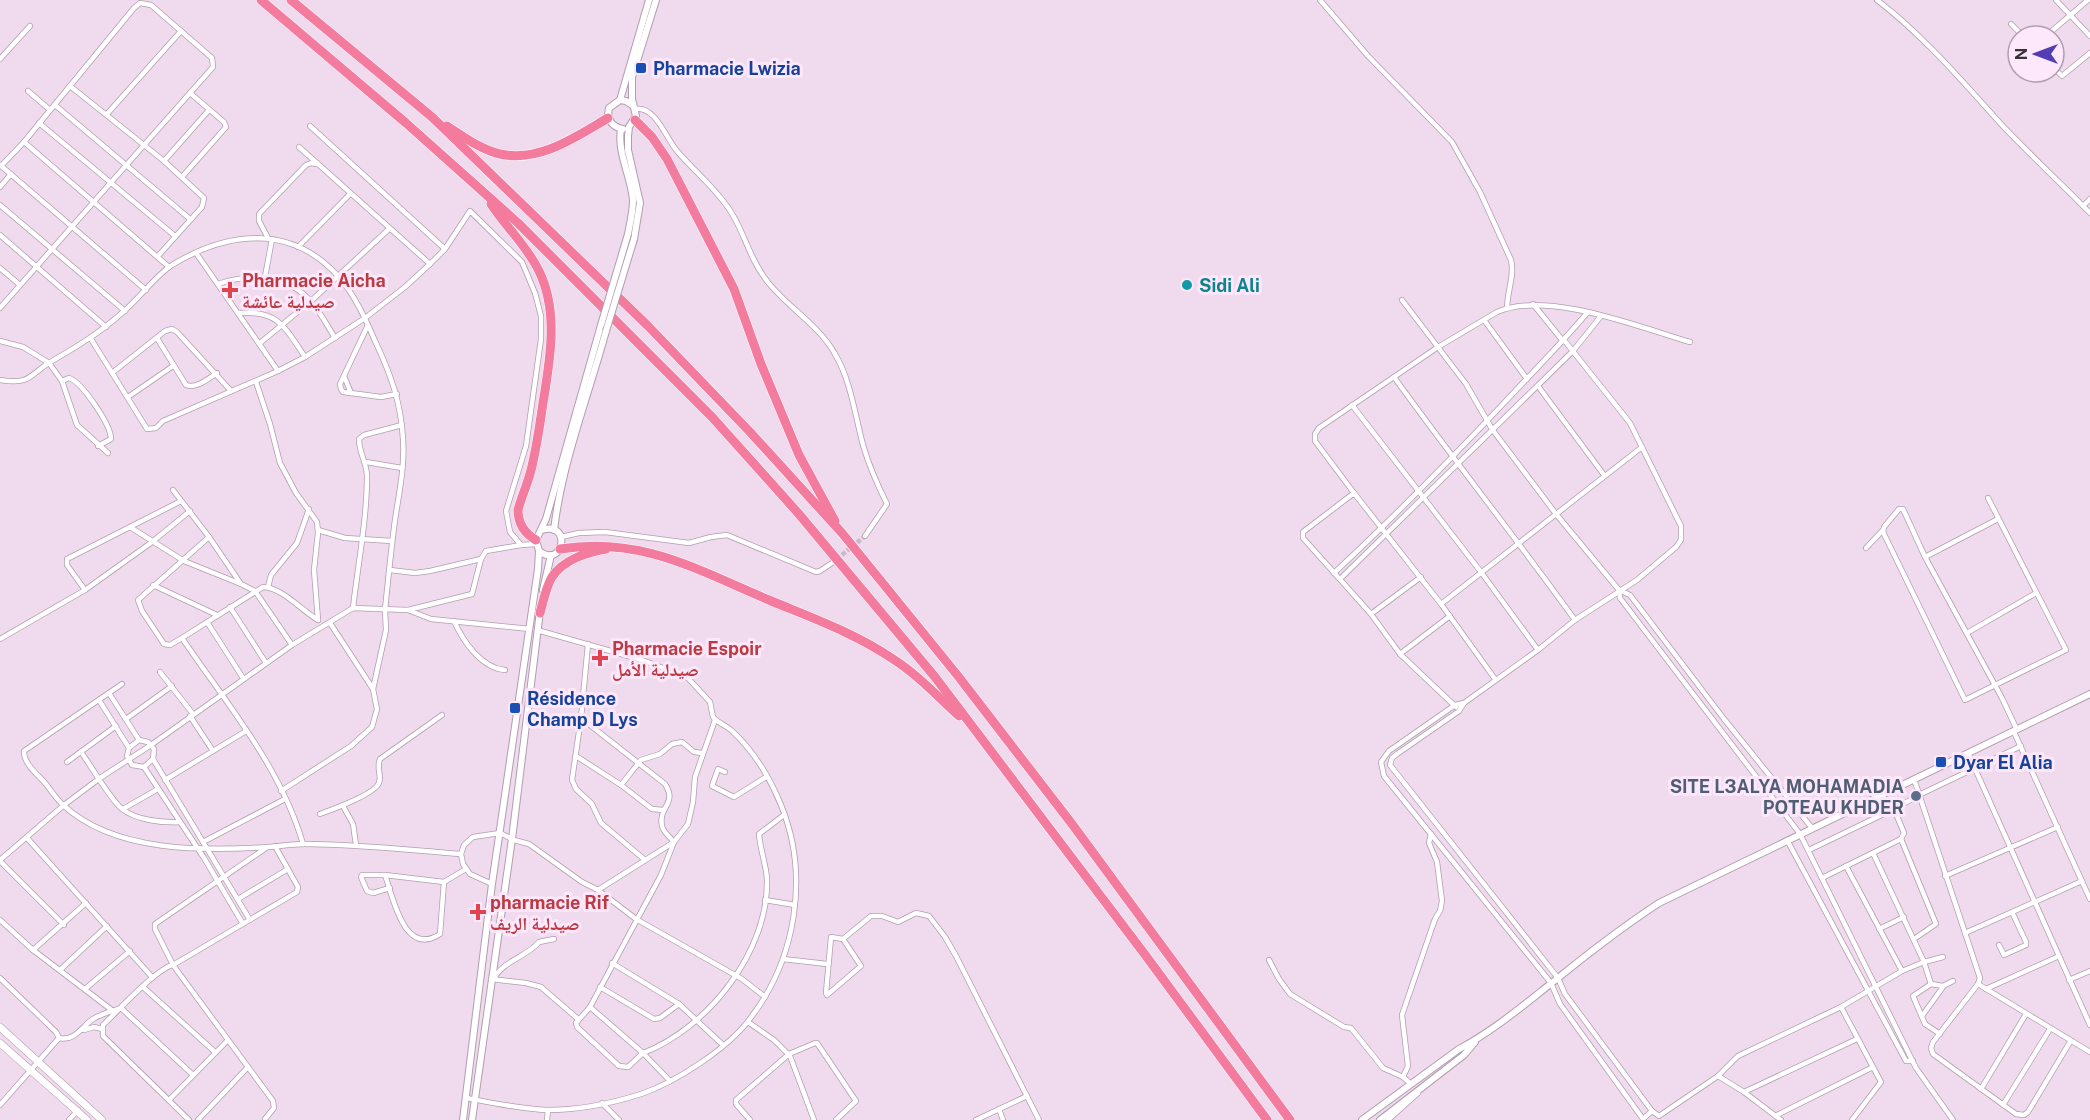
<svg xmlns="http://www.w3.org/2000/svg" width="2090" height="1120" viewBox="0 0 2090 1120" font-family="'Public Sans','Noto Naskh Arabic',sans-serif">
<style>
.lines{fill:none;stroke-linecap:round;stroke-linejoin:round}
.minor-tunnel{stroke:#ccb8c9;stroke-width:4.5;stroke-dasharray:4.5 2;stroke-linecap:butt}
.minor-casing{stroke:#b29db0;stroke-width:6}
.tertiary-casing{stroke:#b29db0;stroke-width:8}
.secondary-casing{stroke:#b29db0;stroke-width:8}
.motorway-casing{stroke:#fff;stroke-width:10}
.minor{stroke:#fff;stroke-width:4.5}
.tertiary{stroke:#fff;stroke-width:6}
.secondary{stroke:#fff;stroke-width:7}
.motorway{stroke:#f37b9e;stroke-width:9}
.tertiary-bridge-casing{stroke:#b29db0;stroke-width:8;stroke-linecap:butt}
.tertiary-bridge{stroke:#fff;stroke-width:6}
.transit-dot{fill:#1a4fb4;stroke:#fde7fb;stroke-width:2}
.culture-dot{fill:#0f9aa8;stroke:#fde7fb;stroke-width:2}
.health-dot{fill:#e0444e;stroke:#fde7fb;stroke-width:2}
.service-dot{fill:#5c6f8a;stroke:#fde7fb;stroke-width:2}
.labels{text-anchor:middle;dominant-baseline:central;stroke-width:6;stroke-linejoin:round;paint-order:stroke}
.transit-label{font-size:18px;font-weight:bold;fill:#164399;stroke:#fde7fb;text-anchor:start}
.health-label{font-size:18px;font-weight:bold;fill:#be3a42;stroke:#fde7fb;text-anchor:start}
.culture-label{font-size:18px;font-weight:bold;fill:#0d838f;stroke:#fde7fb;text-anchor:start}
.service-label{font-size:18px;font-weight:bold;fill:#4e5e75;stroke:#fde7fb;text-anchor:end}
</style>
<rect width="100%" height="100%" fill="#f0daed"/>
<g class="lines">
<polyline class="minor-tunnel" points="837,559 865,536"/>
<defs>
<g id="minor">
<path d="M1320,0L1368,56L1452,142L1480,192L1511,260C1515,275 1507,292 1507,308"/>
<path d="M1877,0C1924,36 1962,81 2001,124C2030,155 2061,183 2090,213"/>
<polyline points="2056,0 2090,36"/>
<polyline points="2011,24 2023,36"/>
<polyline points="2046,36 2088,0"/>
<polyline points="0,59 30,26"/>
<polyline points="2054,68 2062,76 2090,53"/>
<polyline points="70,86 164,161 204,198 202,207 158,256"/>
<polyline points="28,91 50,110"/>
<polyline points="55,105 190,219"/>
<path d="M635,109C655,105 666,138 677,151C695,172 717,189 731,212C745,234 750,260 767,281C787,307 819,325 835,354C851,381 855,415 863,445C869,466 877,484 887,504L865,536"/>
<polyline points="107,114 181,31"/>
<polyline points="39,123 175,236"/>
<polyline points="310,126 445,249"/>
<polyline points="24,142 169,267"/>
<polyline points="299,147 430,264"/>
<polyline points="164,161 209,110"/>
<polyline points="0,165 146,290"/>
<polyline points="182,177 226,127 224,122 190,93"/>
<polyline points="0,187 11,174"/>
<polyline points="0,205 125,311"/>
<polyline points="2083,206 2090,199"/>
<polyline points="0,235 106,327"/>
<polyline points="268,238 259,221 259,214 306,165 311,163 316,164"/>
<polyline points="298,247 350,194"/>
<polyline points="196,253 278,371"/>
<polyline points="0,268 20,285"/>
<polyline points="265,277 272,239"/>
<path d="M218,284C250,273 289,274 312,303C321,313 328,327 335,338"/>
<polyline points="1402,300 1466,384 1492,429 1556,514 1619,590 1630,595 1724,719 1812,828"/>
<polyline points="1533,304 1563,341"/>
<polyline points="0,308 213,67 212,58 151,5 140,3 134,8 24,142 1,166"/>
<path d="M239,313C278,310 285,327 305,357"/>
<polyline points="1484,320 1527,379"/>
<polyline points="368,325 340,384 341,389 343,392 381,397 397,394"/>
<path d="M157,338L186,385C196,389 208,379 217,373"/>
<polyline points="91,339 147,429 156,428 163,421 278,371 305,357 365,318 405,287 430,264 445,249 470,211 522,262 535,293 541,316 541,339 526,446 506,511 510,532 521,545 536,544"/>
<polyline points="1564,340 1630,423 1681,526 1681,540 1676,547 1637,580 1575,620 1538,650 1464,703 1459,711 1397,754 1392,758 1390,765 1558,978 1565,994 1652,1111"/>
<polyline points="0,341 23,347 49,363 62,381 77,425 108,453"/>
<polyline points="260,343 311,301 389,229"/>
<polyline points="112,373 165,331 172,329 177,332 231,391"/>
<polyline points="344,376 351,393"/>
<path d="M1394,377C1453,459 1516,538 1575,620"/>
<path d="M0,380C32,385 28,375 52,361C78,346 101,332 123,312C140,298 154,277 172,265C228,231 291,224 338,276C355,295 366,320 376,343C391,375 401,403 403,439C405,466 399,493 395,520C391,550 388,580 385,610L386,630L373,689L377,709L372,727L351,746L281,791"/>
<path d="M62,381L69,378C82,382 111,425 111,439L98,446"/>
<polyline points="256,382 270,424 280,463 296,493 317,522 318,533 314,570 318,620"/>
<polyline points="1538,386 1604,475"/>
<polyline points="128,397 173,366"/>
<polyline points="1352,405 1481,572 1538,650"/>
<polyline points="366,462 402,468"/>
<polyline points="173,490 209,537 241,584 255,591 292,645"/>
<path d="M1354,493L1315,441V434L1319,428L1438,347L1497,312C1547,290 1639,327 1690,342"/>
<polyline points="1998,519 1925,557 2002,698 2017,730"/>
<polyline points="130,527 184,561 241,584"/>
<polyline points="318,530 345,538 392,541"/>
<path d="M209,537L138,600L142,611L164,644L170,645L182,638L263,587C283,588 301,610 318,620"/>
<polyline points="561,537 579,533 605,532 689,543 711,537 727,535 816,572 820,571 832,563"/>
<polyline points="1866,548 1883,530"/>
<polyline points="1925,557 1903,509 1899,509 1884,527 1883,532 1965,700 2066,650 1988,498"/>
<polyline points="481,559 486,551 521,545"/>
<polyline points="390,570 415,573 430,571 481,559 472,594 408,610"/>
<path d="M1334,573C1392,519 1448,462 1503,404C1531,374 1560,345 1587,313"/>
<polyline points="1340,579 1573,351 1601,316"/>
<polyline points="153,585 217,615"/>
<polyline points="268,587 271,575 297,543 309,509"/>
<polyline points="85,590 67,565 67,559 181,501"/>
<polyline points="1619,590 1620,598 1800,834 1916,1068 1953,1120"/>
<polyline points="1441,604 1642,447"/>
<polyline points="230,607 266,663"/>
<path d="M353,608C358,564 367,519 367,475C366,462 359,452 359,439L364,435L402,425"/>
<polyline points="1371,614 1421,577"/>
<path d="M454,621C463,641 481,668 505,670"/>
<polyline points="207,622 243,678"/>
<polyline points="330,623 373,689"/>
<polyline points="1967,633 2036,593"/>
<path d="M182,638C226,703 281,767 303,844"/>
<polyline points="0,639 85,590 152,542 190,511"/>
<polyline points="588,644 581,718 572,780 576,789 592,804 601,823 645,860"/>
<polyline points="1400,654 1450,616"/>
<polyline points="160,672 193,714"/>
<path d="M122,684L24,751C23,763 38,775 46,784C51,791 57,799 63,805C115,853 204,851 269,847C281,846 293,844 305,844C357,844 409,850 461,854"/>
<polyline points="109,693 139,740"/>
<polyline points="531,695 561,705"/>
<polyline points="99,700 129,748 127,756 132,765 144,767 153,759 154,749 148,742 139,740 129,748"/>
<polyline points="1464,703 1455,705 1389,751 1381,762 1384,776 1551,983 1560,1004 1643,1119 1652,1111 1659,1116 1718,1076 1738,1056 1841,1007 1902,971 1924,962 1943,957"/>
<polyline points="1456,707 1400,654 1371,614 1303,538 1303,532 1354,493 1441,604 1495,679"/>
<polyline points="190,716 213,751"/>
<path d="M581,718L665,784C678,804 658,806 662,826C663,832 670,837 674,842"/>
<polyline points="126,719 172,686"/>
<polyline points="2014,732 2090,899"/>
<path d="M81,752C92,767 109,798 122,809C136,820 162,823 180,822"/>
<polyline points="1968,753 2090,1025"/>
<polyline points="576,756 621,785 652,809 663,810"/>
<polyline points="153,759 250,920"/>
<polyline points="67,762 116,726"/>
<polyline points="144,767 204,858 243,924"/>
<polyline points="725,772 718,769 712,786 734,797 766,777"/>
<polyline points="1914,779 1980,978 1978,984 1933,1042 1931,1048 1933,1054 2016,1114 2024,1115 2028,1112 2070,1042"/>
<polyline points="165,780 246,731"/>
<polyline points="621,785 641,760 660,754 672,744 682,742 694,752 702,753"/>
<polyline points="343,806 353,824 356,845"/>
<polyline points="123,809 158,789"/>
<polyline points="1894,809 1921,794 2021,746"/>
<path d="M320,814C331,810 375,794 379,783C382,775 376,768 380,759L442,715"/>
<polyline points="27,838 152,977"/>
<polyline points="1787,840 1906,1061 1913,1061"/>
<polyline points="203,842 285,799"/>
<polyline points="266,848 155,924 155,929 173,965 297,892 298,887 275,846"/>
<polyline points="1809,850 1894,809 1904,833 1901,839 1936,924 1914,939"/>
<polyline points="1873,853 1924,962 1931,984"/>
<polyline points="0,860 64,805 100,778 151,745 292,645 353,608 408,610 431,619 530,629"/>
<polyline points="0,861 64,925"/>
<polyline points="1846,866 1902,971"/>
<path d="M385,875C393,897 404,958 440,934L444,882"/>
<polyline points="1945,876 2058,827"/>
<polyline points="1822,878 1901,839"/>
<polyline points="492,884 470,874 463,864 461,854 464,845 473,837 500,833 514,840 529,844 582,882 598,890 636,919 742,979 765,997"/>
<polyline points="390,888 373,893 367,891 361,877 362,875 385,875 444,882 466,869"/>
<polyline points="598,890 674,842 688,824 693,802 695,777 715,720"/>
<polyline points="238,899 288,869"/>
<polyline points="765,900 795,905"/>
<polyline points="0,920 33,950 113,1011"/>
<polyline points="1879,929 1904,917"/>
<polyline points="1965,933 2082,881"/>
<polygon points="831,937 843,939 861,966 827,995 826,993"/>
<polyline points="843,939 871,916 882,916 898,922 916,913 929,916 945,937 956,956 1039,1120"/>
<polyline points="1999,945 2004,955 2026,945 2026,942 2012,912"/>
<polyline points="33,950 86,903"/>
<polyline points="783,959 827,964"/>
<polyline points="1269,960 1279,979 1290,994 1344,1027 1351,1028 1383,1068 1403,1077 1411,1084"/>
<polyline points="612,963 679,1004 723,1045"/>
<polyline points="60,970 107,926"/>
<polyline points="0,978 56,1032 59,1038 0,1105"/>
<polyline points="491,979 526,983 541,987 578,1019"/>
<path d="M494,979C502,961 527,957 539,942L554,939"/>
<polyline points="2069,980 2090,971"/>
<polyline points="1978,984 2090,1052"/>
<polyline points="143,987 215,1052"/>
<polyline points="600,987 654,1019 660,1018 679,1004"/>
<polyline points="85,989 130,951"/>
<polyline points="1986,989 2059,956"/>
<path d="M590,1007L643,1053C708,1028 769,951 767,879C766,864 760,849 759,834L784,815"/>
<polyline points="1841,1007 1881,1082 1852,1120"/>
<polyline points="1922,1016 1943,987"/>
<polyline points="748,1022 774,1040 790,1056 814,1120"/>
<polyline points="84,1030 94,1027 102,1029"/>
<polyline points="1940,1034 1925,1024 1913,996 1931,984 1943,986 1953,981"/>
<path d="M59,1038C75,1042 82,1026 93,1019C101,1014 112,1011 121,1008L193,1075"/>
<polyline points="1718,1076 1744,1092 1781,1120"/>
<polyline points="1403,1077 1408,1066 1402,1015 1435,919 1440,911 1442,901 1437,862 1429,843 1431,834"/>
<polyline points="670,1081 643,1053 628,1067 619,1066 577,1027 576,1023 590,1007 661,875 674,842"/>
<polyline points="1981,1089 2026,1014"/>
<polyline points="1744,1092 1857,1039"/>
<path d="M467,1098C493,1103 520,1109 547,1110C578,1110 613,1103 641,1094C676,1082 727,1049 749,1020C796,960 810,876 781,805C770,778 753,750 731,730C725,725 718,723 713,717L710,702L687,677L642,660L537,630"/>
<polyline points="169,1100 228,1040"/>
<polyline points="602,1103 619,1120"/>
<polyline points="2003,1105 2050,1029"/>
<polyline points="999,1109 1003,1120"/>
<polyline points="1775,1116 1873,1067"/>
<polyline points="69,1120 78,1110"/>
<path d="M189,1120L103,1036V1025C118,1011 157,968 173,965L273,1101L274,1108L265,1119"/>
<polyline points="198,1120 248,1067"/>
<polyline points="547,1120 548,1110"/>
<polyline points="750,1120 736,1104 736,1100 789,1054 815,1043 817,1043 856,1101 836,1120"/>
<polyline points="976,1120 1027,1096"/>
<polyline points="1388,1120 1418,1093"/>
</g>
<g id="tertiary">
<polyline points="620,100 649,0"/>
<path d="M621,129C617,153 631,176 633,200C633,212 630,223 628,234"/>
<path d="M623,129C612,127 606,119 609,108L620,100L626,101L632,105"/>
<polyline points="634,239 640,203 628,150 628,136 629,127 636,116 632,99 632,77 656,0"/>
<path d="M554,530C562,462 588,397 606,331"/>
<path d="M539,551C564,570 572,520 542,530"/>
<polyline points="543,590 551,555"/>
<polyline points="463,1120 492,884 538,569 539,551 536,540 546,519 601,325"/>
<polyline points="472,1120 512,839 540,611"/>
<path d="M1362,1120L1459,1049C1495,1030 1526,1003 1558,978C1590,952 1624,926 1659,903L2090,694"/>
<polyline points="1380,1120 1464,1055 1475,1042"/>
</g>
<g id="secondary">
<polyline points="0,1027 102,1120"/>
<polyline points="0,1043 87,1120"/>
</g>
<g id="motorway">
<polyline points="261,0 406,123 518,223 712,417 798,513 935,677 1146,956 1267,1120"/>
<polyline points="291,0 432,117 648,326 750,432 842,533 958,676 1072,824 1290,1120"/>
<polyline points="635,120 652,137 667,159 734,289 761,364 799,455 835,521"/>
<path d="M447,126C463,136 481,150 500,154C539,163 577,136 608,118"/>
<path d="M491,204C506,227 527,246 539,271C559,312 550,360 543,403C540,424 537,445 532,466C529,481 522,495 518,510C518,524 524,533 536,540"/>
<path d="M560,549C642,536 697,570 769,600C812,618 855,633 893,659C918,675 937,696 959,716"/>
<path d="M540,613C543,602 546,587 552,577C563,560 587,552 606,549"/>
</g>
</defs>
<use href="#minor" class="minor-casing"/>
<use href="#tertiary" class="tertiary-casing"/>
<use href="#secondary" class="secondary-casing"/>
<use href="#motorway" class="motorway-casing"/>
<use href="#minor" class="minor"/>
<use href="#tertiary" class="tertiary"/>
<use href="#secondary" class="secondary"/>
<use href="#motorway" class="motorway"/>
<defs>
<g id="tertiary-bridge">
<polyline points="601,325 628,234"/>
<polyline points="606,331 634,239"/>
</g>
</defs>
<use href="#tertiary-bridge" class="tertiary-bridge-casing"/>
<use href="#tertiary-bridge" class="tertiary-bridge"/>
</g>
<g class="transit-dot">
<rect x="635" y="62" width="12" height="12" rx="3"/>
<rect x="509" y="702" width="12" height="12" rx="3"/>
<rect x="1935" y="756" width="12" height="12" rx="3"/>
</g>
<circle class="culture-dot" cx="1187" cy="285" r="6"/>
<g class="health-dot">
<path d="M227 281h6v6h6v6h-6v6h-6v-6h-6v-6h6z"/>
<path d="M597 649h6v6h6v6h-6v6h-6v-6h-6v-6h6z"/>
<path d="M475 903h6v6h6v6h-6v6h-6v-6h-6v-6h6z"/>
</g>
<circle class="service-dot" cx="1916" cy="796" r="6"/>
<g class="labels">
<g class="transit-label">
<text x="653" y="68">Pharmacie Lwizia</text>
<text x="527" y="698">Résidence<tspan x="527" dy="21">Champ D Lys</tspan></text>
<text x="1953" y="762">Dyar El Alia</text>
</g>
<g class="health-label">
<text x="242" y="280">Pharmacie Aicha<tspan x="242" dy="21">صيدلية عائشة</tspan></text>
<text x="612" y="648">Pharmacie Espoir<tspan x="612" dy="21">صيدلية الأمل</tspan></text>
<text x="490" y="902">pharmacie Rif<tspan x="490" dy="21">صيدلية الريف</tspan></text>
</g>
<g class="culture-label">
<text x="1199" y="285">Sidi Ali</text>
</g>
<g class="service-label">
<text x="1904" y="786">SITE L3ALYA MOHAMADIA<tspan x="1904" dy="21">POTEAU KHDER</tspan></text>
</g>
</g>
<g transform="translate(2036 54) rotate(270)"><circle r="28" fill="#fde7fb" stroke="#af9ead" stroke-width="1.5"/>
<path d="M0-4.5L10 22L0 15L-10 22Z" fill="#523db4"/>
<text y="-9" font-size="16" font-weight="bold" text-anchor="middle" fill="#3a3139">N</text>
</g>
</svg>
